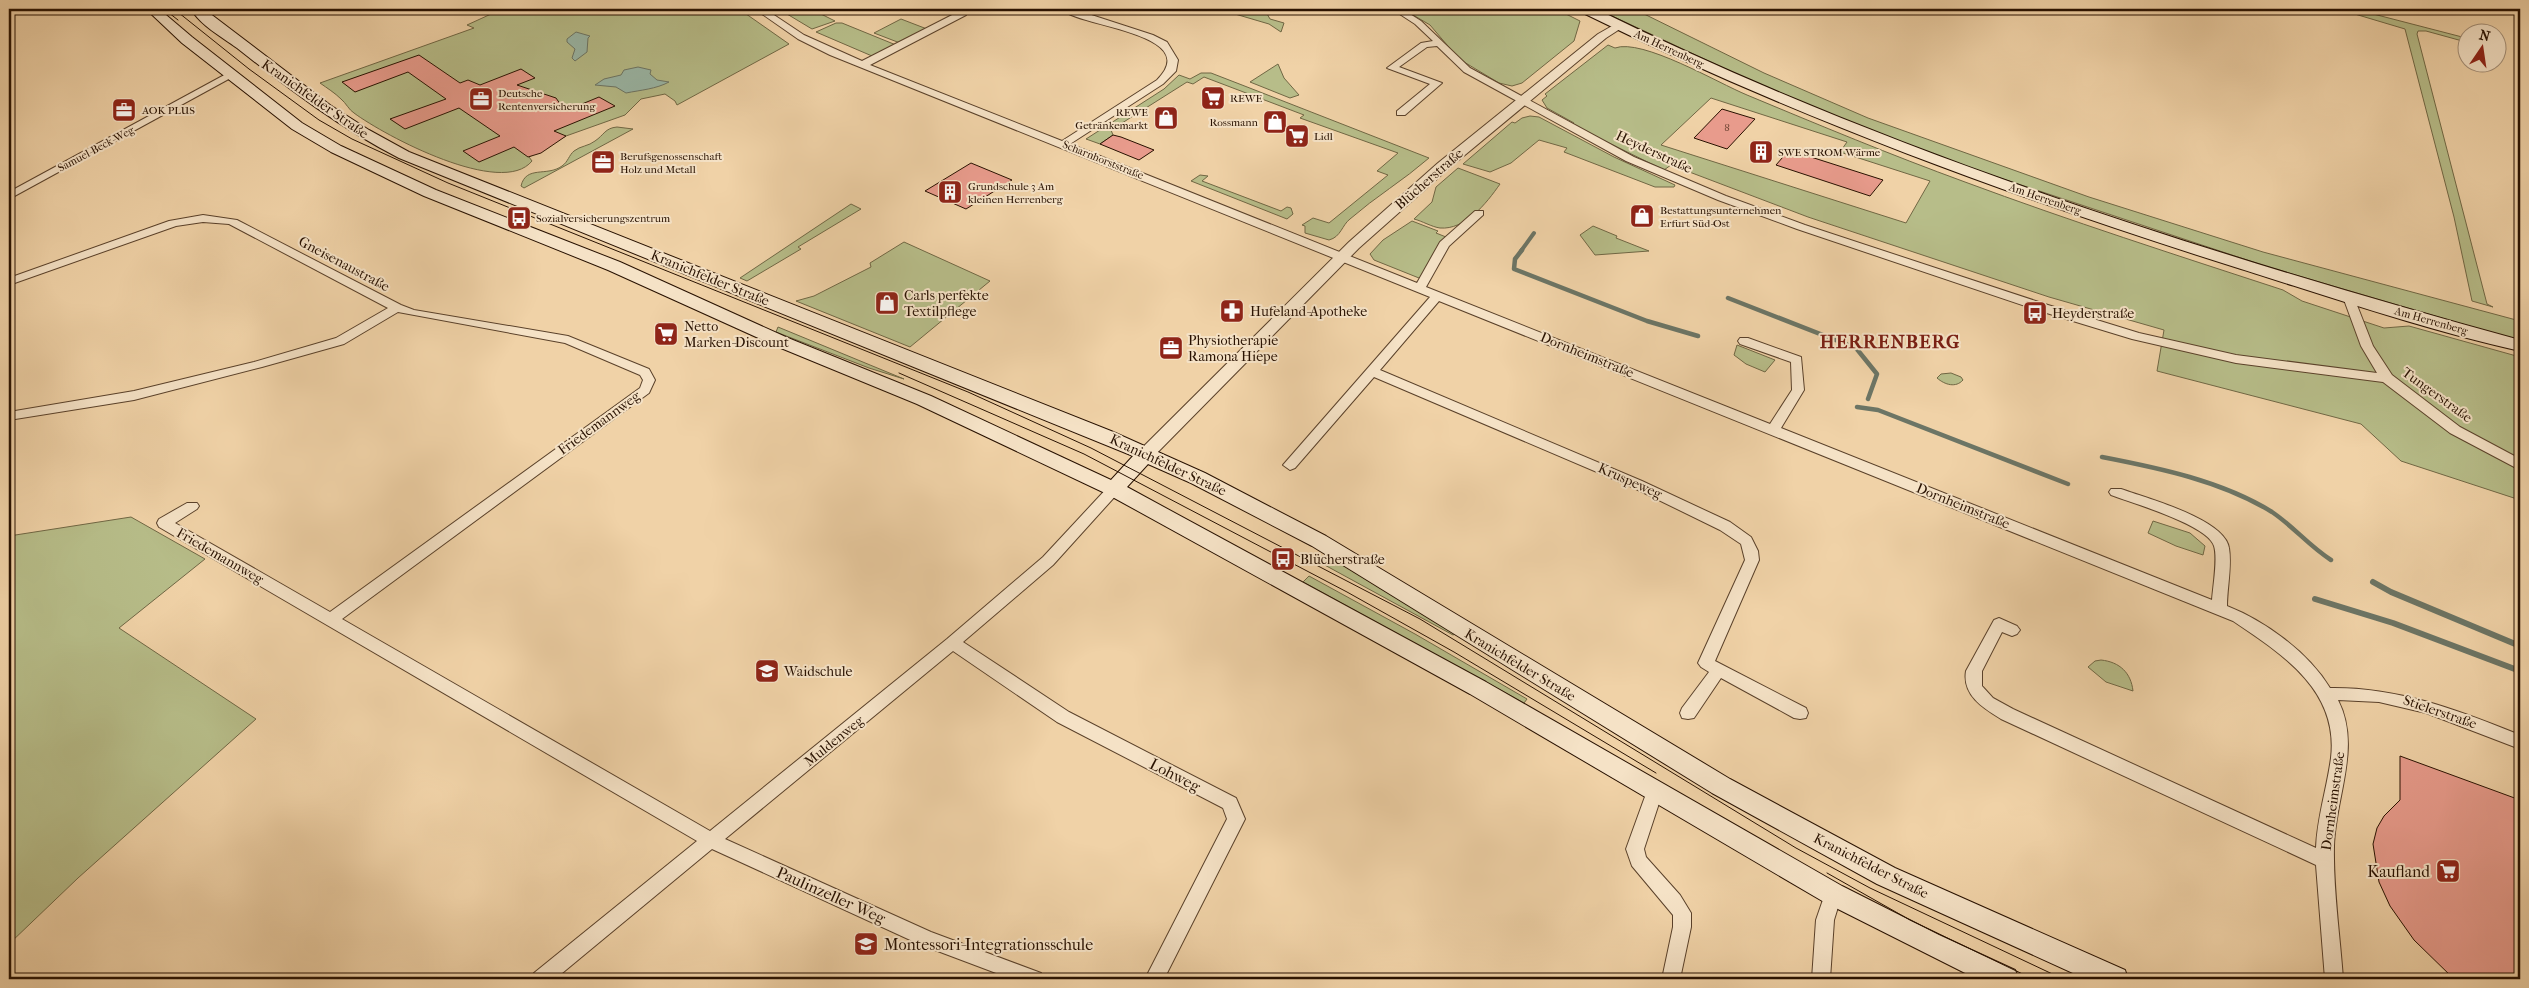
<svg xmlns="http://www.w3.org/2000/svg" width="2529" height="988" viewBox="0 0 2529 988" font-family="'IM FELL French Canon',serif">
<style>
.green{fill:#b7bd89;stroke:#706744;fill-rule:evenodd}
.water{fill:#9ab8a8;stroke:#6c7565}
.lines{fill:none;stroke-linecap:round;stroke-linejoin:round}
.stream-far2{stroke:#6c7565;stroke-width:4}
.stream-far1{stroke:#6c7565;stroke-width:4.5}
.stream{stroke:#6c7565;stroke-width:6}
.building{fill:#e89b8c;stroke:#281100}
.minor-casing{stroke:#5a412a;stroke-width:2}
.tertiary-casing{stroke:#5a412a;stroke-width:2}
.secondary-casing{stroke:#281100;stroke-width:2}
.minor{fill:#f5e2c6;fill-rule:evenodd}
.tertiary{fill:#f5e2c6;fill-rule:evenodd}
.secondary{fill:#f5e2c6;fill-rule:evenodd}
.tram{stroke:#281100;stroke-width:1}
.labels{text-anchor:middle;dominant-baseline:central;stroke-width:4;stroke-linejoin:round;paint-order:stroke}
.far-street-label{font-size:11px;fill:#281100;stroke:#f5e2c6}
.far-poi-label{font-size:11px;fill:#281100;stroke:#f5e2c6;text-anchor:start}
.number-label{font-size:11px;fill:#583423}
.street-label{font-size:14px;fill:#281100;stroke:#f5e2c6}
.poi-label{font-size:14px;fill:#281100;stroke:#f5e2c6;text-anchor:start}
.near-street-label{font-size:16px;fill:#281100;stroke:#f5e2c6}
.near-poi-label{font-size:16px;fill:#281100;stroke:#f5e2c6;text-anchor:end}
.district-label{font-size:19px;font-weight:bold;letter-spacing:1px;fill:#7a1f14;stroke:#f5e2c6}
</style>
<rect width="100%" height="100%" fill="#f0d2a7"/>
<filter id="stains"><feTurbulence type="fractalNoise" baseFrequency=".004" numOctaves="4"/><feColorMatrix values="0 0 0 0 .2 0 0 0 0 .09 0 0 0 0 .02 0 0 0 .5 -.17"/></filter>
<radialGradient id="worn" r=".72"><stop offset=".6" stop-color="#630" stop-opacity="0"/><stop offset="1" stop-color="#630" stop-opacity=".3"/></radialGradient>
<g class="green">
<path d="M502,9L510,13L521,9H739L789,44L677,105L675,101L665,94L641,99L625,115L566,136L529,157L532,161C502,198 385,136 354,113C349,110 346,103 341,99C335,93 327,88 320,83L474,28L467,25Z"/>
<polygon points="797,9 811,9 835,21 812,29 787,14"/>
<polygon points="1232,9 1257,9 1266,12 1270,19 1284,23 1281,32 1269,24 1235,14"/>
<polygon points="1403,9 1556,9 1580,21 1574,41 1522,83 1512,86 1499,83 1459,59 1430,25"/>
<polygon points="1597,9 1634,9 1764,73 1868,118 2089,197 2263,252 2520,321 2520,341 2265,266 1949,161 1885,138 1730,71"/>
<polygon points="2338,9 2354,9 2466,38 2466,42 2426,31 2418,31 2417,34 2487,304 2493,307 2472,301 2454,217 2405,29"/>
<polygon points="901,19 927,29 900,43 874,33"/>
<polygon points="836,23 842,23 896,45 872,56 816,32"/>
<path d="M1608,45L1615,48C1642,38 1718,83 1747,95C1819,125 1891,155 1965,182C2070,221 2176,255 2283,290L2302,301L2384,328L2409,326L2520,357V500L2401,461L2361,424L2157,371L2164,330L2049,297L1808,217L1671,165L1664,170L1572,125L1574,123L1547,108L1542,100L1547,96L1545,94ZM1711,98L1847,142L1840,152L1930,181L1906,223L1661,145Z"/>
<polygon points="1278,64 1284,78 1299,95 1290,98 1250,82"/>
<path d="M1201,73H1211L1242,85L1429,158C1404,180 1375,197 1350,219C1342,225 1341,237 1329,240L1305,233V226L1302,225L1313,218L1329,223L1388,175L1377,171L1398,153L1300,118L1304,115L1204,77L1193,84L1187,82L1111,130L1113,135L1100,144L1086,139L1164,89L1179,75L1190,79Z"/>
<polygon points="1530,116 1539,117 1614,157 1675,185 1674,187 1655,187 1564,152 1567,148 1539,140 1511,163 1490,172 1463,164 1512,122 1515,123 1522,118"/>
<path d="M617,127L633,129L524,188L521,186C526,165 547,177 562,166C568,162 569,155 574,151C580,146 589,146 595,141C604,135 605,128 617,127Z"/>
<path d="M1458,168L1500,184C1486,204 1465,230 1440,228C1432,227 1422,221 1414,219L1432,202L1436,187Z"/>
<polygon points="1200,175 1208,176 1202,181 1281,211 1287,207 1291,208 1293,214 1287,219 1191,181"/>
<polygon points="851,204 861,209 798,247 801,249 747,281 740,278"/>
<polygon points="1412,221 1438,231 1436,233 1446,237 1433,255 1423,276 1419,278 1374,260 1370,254 1383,240"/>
<polygon points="1593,226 1617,236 1616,238 1649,251 1595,255 1580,235"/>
<polygon points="904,242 990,281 910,347 796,301 814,296 871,267 870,263"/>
<polygon points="778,327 904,379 869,368 776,332"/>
<polygon points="1737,345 1775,360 1765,372 1746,364 1734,355"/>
<path d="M1951,373L1961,377L1963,380C1956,388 1945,385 1937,378L1941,374Z"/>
<polygon points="131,517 205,559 119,628 256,719 78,878 9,944 9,536"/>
<polygon points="2153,521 2190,533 2205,546 2203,555 2176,546 2148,533"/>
<polygon points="1328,556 1455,634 1453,635 1321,563"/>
<polygon points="1309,576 1415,634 1527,699 1524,703 1303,582"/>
<path d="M2101,660C2120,662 2131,673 2133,691L2106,682L2088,667L2095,661Z"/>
</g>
<g class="water">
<polygon points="576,32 590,36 588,38 587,52 575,61 572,58 575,49 567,42 567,39"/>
<path d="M638,67L651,70L650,74L657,80L669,82C656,89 641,90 626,93L616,87L595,85L604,79L621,75L624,70Z"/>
</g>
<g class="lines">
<polyline class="stream-far2" points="1521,251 1534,233"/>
<g class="stream-far1">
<polyline points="1522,250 1515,259 1514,269 1647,321 1698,336"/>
<polyline points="1728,298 1856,348 1877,374 1868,399"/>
<polyline points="1857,407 1878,410 2068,484"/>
<path d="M2102,457C2159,468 2222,481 2272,512C2293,526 2309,546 2331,560"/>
</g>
<g class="stream">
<polyline points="2373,582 2391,592 2520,646"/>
<polyline points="2315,599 2393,623 2520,671"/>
</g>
</g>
<g class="building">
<polygon points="419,55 460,83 468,80 480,85 521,69 535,78 517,85 556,98 565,111 599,97 615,106 554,131 566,136 541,153 528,157 514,147 479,162 463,151 500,136 459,108 405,129 390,119 446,99 408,72 355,92 342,82"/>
<polygon points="1722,109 1755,119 1727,149 1694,138"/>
<polygon points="1113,135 1121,137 1154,150 1139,160 1100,144"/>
<polygon points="1789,150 1883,180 1870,196 1776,165"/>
<polygon points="971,163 1012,180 966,209 925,191"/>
<polygon points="2400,756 2520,800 2520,979 2454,979 2414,940 2390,906 2379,882 2373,844 2377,828 2384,816 2400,800"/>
</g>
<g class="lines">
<defs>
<g id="minor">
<path d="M755,9H765L804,35L862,61L960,11H966V15L870,65L1062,141L1157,80C1204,33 1078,27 1061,9H1073L1153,35L1167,42L1178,60L1176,71L1163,84L1070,144L1417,283L1440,242L1475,211H1483V215L1449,246L1426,287L1770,424L1792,390L1791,362L1740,344L1738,341L1740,338H1748L1801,357L1804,390L1781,428L2212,600C2213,586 2218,558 2214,546C2208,525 2132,503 2111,495L2109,492L2111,489H2121C2146,498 2225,519 2229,548C2232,566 2227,588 2227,606C2265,621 2308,652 2330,688C2398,687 2458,710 2520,735V749L2426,713L2379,702L2338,700C2362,747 2335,798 2334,846C2333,890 2340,935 2343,979H2325L2316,865L2001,719C1983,708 1962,695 1966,671L1994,620L1999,618L2017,626L2020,630L2017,634L2012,636L2002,632L1982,671V686L1993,698L2013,709L2316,848C2317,818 2327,788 2331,758C2339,690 2282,654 2233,621L1439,301L1380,370L1642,481L1730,522L1751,537L1758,551L1759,560L1715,661L1806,708L1808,713L1806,718L1800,719L1794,718L1721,678L1694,718L1688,719L1682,718L1680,713L1682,708L1709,672L1701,667L1698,663L1745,560L1741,544L1720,530L1632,487L1374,377L1295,468L1290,470L1283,465L1430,297L830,55L798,39Z"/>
<polygon points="1392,9 1402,9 1421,21 1470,68 1634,157 1726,196 1805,225 2048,305 2139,333 2236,355 2377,373 2361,346 2343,297 2349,293 2353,295 2373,346 2392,375 2460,427 2520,459 2520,470 2450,433 2383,382 2236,363 2132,339 2040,311 1797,229 1718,200 1626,161 1464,72 1437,46 1427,47 1399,67 1442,83 1405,115 1397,115 1397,111 1430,84 1387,68 1421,43 1433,41 1415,24"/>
<polygon points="228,73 236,75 9,199 9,192"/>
<polygon points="203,215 237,220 401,305 414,310 568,336 649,369 655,380 649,393 342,619 710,831 947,639 1043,557 1109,486 1119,486 1121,489 1119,492 1053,565 963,642 1069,712 1236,798 1245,819 1164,979 1145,979 1227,819 1223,808 1057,722 953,651 725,839 931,932 1041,973 1043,979 1012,979 919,944 712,849 555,979 532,979 534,973 697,841 159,527 157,523 159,519 187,503 197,503 199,506 197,509 175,523 330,612 640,388 643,380 640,375 565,343 398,312 344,344 262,367 134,400 9,420 9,412 134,391 254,362 336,338 388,308 229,224 203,222 176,226 9,285 9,278 169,221"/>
<polygon points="1655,784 1661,786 1663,791 1644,849 1646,857 1680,895 1691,913 1691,927 1680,979 1662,979 1673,927 1673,915 1632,866 1626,849 1647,791 1649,786"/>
<polygon points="1833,886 1839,888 1842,894 1834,920 1830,979 1812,979 1816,920 1827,888"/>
</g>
<polygon id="tertiary" points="1619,22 1625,25 1623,27 1606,38 1448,169 1359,248 1152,458 1140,458 1138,454 1140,450 1349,242 1438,163 1598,34"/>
<g id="secondary">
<path d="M146,9H159L192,37L302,123L341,146L436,190L620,262L788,338L931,396L1111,480L1133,456L399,158C340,128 289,89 237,48C222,37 200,25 191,9H204L330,105L369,130L409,152L1111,431L1205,473L1326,536L1730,779L1895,868L2125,970L2128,979H2086L1877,884L1712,793L1312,546L1191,483L1148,464L1127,487L1486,682L1842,886L1939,935L2015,970L2019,979H1977L1824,902L1470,694L1107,494L917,404L776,346L608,270L424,196L331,152L292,129L182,43Z"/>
<path d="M1580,9H1596C1890,153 2204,253 2520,340V351C2426,330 2333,298 2241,269C2015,198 1794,117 1581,12Z"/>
</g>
</defs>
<use href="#minor" class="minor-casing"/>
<use href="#tertiary" class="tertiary-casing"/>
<use href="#secondary" class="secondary-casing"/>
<use href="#minor" class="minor"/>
<use href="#tertiary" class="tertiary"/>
<use href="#secondary" class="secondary"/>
<g class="tram">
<polyline points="164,9 178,20"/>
<polyline points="174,9 249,69 319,120 352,139 448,183 968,392 1091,448 1420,619 1796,848 1870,888 2063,979"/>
<polyline points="899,373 1084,454 1347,592 1454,652 1656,773"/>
<polyline points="1827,873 1910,920 2033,979"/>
</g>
</g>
<defs>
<symbol id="supermarket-square" viewBox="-11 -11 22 22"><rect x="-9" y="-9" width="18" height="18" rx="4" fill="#8f2418" stroke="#f5e2c6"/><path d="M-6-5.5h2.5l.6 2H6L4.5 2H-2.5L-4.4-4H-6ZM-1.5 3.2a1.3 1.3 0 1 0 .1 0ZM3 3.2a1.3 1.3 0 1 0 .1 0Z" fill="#fff"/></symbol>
<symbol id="office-square" viewBox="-11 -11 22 22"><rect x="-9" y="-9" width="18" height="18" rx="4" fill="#8f2418" stroke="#f5e2c6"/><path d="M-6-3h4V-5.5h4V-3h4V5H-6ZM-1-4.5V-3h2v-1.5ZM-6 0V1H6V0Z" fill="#fff"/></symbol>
<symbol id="shop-square" viewBox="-11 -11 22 22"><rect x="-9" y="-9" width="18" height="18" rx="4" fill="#8f2418" stroke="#f5e2c6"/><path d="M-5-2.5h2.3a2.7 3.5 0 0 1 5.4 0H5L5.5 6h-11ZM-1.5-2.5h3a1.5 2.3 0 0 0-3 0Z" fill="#fff"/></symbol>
<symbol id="building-square" viewBox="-11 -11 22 22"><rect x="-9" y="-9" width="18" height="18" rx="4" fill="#8f2418" stroke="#f5e2c6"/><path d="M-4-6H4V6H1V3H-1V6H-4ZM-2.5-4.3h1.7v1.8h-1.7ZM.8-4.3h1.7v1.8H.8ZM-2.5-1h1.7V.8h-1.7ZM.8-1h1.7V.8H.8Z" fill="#fff"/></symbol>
<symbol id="bus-square" viewBox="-11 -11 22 22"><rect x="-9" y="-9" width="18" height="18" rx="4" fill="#8f2418" stroke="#f5e2c6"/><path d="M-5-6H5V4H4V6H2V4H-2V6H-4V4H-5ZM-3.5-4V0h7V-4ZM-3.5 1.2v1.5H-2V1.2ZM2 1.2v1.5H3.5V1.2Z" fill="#fff"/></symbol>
<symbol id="pharmacy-square" viewBox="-11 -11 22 22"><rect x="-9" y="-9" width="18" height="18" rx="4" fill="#8f2418" stroke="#f5e2c6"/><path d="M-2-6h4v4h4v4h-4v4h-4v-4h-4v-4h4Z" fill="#fff"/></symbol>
<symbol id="school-square" viewBox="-11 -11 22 22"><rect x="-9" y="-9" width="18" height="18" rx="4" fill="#8f2418" stroke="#f5e2c6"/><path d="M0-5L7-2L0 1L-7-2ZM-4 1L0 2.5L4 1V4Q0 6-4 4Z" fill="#fff"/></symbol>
</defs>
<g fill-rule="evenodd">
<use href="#supermarket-square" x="1199" y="84" width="28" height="28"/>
<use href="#office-square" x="467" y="85" width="28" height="28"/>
<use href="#office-square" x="110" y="96" width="28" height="28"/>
<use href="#shop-square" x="1152" y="104" width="28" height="28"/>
<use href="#shop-square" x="1261" y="108" width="28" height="28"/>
<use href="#supermarket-square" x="1283" y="122" width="28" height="28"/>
<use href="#building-square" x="1747" y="138" width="28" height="28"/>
<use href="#office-square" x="589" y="148" width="28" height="28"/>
<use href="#building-square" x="936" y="178" width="28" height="28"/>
<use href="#shop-square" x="1628" y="202" width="28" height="28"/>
<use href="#bus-square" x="505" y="204" width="28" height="28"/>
<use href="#shop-square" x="873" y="289" width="28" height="28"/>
<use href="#pharmacy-square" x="1218" y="297" width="28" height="28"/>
<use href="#bus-square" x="2021" y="299" width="28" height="28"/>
<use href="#supermarket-square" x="652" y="320" width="28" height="28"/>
<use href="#office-square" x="1157" y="334" width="28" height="28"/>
<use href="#bus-square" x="1269" y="545" width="28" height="28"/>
<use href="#school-square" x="753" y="657" width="28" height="28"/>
<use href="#supermarket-square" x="2434" y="857" width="28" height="28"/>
<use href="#school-square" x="852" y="930" width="28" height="28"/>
</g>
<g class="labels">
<g class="far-street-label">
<text transform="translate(1669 49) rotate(25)">Am Herrenberg</text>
<text transform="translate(96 149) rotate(-28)">Samuel-Beck-Weg</text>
<text transform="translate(1103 160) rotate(22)">Scharnhorststraße</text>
<text transform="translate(2045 199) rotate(19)">Am Herrenberg</text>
<text transform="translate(2431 321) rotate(16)">Am Herrenberg</text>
</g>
<g class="far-poi-label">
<text x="498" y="93">Deutsche<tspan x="498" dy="13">Rentenversicherung</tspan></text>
<text x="1230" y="98">REWE</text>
<text x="142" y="110">AOK PLUS</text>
<text x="1148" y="112" text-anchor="end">REWE<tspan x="1148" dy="13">Getränkemarkt</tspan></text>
<text x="1258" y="122" text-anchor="end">Rossmann</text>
<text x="1314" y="136">Lidl</text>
<text x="1778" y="152">SWE STROM Wärme</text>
<text x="620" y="156">Berufsgenossenschaft<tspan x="620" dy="13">Holz und Metall</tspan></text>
<text x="968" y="186">Grundschule 3 Am<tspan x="968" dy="13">kleinen Herrenberg</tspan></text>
<text x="1660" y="210">Bestattungsunternehmen<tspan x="1660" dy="13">Erfurt Süd-Ost</tspan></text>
<text x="536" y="218">Sozialversicherungszentrum</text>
</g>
<g class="number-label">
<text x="1727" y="127">8</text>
</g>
<g class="street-label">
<text transform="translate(315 99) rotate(35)">Kranichfelder Straße</text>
<text transform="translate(1654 152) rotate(25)">Heyderstraße</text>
<text transform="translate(1429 179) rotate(-41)">Blücherstraße</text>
<text transform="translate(344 264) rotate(28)">Gneisenaustraße</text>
<text transform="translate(710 278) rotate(22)">Kranichfelder Straße</text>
<text transform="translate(1587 355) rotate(22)">Dornheimstraße</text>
<text transform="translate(2437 395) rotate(36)">Tungerstraße</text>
<text transform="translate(599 423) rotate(-36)">Friedemannweg</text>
<text transform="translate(1168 465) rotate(25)">Kranichfelder Straße</text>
<text transform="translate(1630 481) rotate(24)">Kruspeweg</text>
<text transform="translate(1963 506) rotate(22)">Dornheimstraße</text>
<text transform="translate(220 556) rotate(30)">Friedemannweg</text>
<text transform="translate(1520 665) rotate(31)">Kranichfelder Straße</text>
<text transform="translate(2440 712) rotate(19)">Stielerstraße</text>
<text transform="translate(834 741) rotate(-39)">Muldenweg</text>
<text transform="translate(2333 801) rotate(-82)">Dornheimstraße</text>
<text transform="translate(1871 866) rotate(27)">Kranichfelder Straße</text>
</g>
<g class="poi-label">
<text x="904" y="295">Carls perfekte<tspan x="904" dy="16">Textilpflege</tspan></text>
<text x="1250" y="311">Hufeland-Apotheke</text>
<text x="2052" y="313">Heyderstraße</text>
<text x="684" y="326">Netto<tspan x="684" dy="16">Marken-Discount</tspan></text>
<text x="1188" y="340">Physiotherapie<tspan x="1188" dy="16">Ramona Hiepe</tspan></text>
<text x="1300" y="559">Blücherstraße</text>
<text x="784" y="671">Waidschule</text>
</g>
<g class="near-street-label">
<text transform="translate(1175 775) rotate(27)">Lohweg</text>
<text transform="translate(831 895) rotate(24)">Paulinzeller Weg</text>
</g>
<g class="near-poi-label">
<text x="2430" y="871">Kaufland</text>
<text x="884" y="944" text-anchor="start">Montessori-Integrationsschule</text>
</g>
<g class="district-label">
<text x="1890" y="342">HERRENBERG</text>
</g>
</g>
<rect width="2529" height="988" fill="none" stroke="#f0d2a7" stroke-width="30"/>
<rect x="10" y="10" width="2509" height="968" fill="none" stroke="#281100" stroke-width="2.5"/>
<rect x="15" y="15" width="2499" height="958" fill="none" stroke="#281100"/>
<g transform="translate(2482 48) rotate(13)"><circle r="24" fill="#f5e2c6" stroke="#a38e77"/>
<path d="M0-4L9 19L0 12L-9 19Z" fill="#8f2418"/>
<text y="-8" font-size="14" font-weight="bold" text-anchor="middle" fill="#281100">N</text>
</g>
<rect width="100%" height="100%" filter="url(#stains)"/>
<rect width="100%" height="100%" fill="url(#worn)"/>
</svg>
